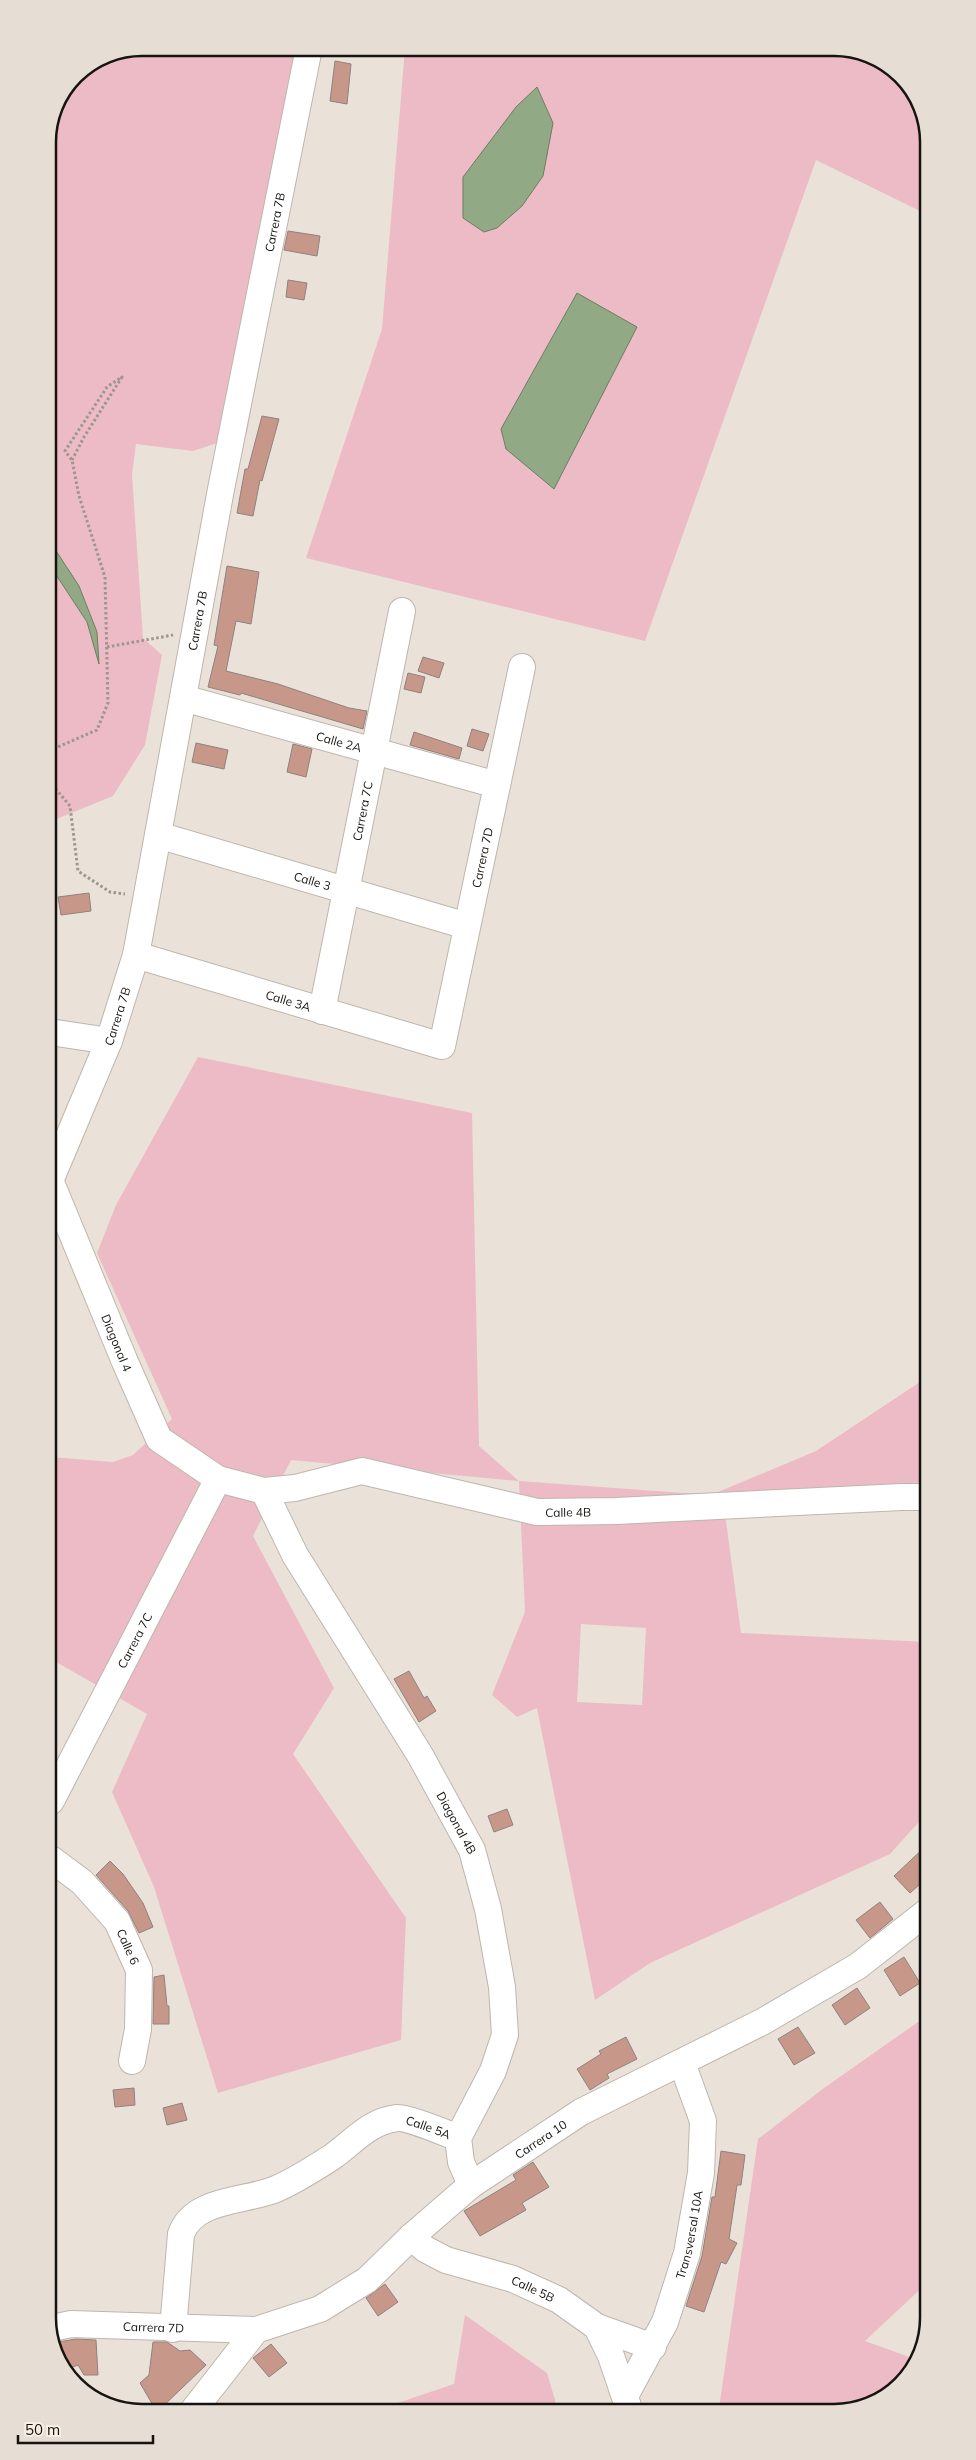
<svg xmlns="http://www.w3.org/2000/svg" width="976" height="2460" viewBox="0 0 976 2460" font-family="Mulish,sans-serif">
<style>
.green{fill:#edbbc5;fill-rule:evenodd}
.water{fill:#91aa85;stroke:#6c7d62}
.building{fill:#c7988a;stroke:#8e827f}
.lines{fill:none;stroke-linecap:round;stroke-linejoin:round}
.minor-casing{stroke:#beb6ad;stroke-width:28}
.path{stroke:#9b968e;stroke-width:3;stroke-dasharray:2.5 2.5;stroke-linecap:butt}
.minor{stroke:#fff;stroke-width:26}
.labels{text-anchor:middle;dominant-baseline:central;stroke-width:4.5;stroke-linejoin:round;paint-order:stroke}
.street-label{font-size:12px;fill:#161410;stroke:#f8efe5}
.rim{fill:none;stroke:#161410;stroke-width:2.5}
</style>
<rect width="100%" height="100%" fill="#eae2d8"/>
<g class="green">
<polygon points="143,48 313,48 247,433 193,451 136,444 132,474 143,638 162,655 145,745 113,796 49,822 49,564 87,622 98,660 97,632 79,586 49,540 48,137 76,75 106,55"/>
<polygon points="405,48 840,48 892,67 924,112 924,213 816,160 645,641 306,558 382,329"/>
<path d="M198,1057L472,1113L479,1446L519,1481L711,1495L816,1451L926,1378L927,1482L712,1495L726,1521L741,1633L927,1642V1813L890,1854L650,1963L595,2000L537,1708L517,1717L492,1695L525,1612L519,1481L291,1460L253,1536L334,1688L293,1754L406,1918L401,2040L218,2093L154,1887L112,1792L147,1714L51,1659V1457L113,1462L133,1455L172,1419L97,1253L116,1205ZM581,1624L646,1628L642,1705L577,1702Z"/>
<polygon points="928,2015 928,2282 865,2341 915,2359 909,2375 864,2408 719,2408 758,2139 824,2088"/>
<polygon points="465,2315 547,2373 558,2410 374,2411 454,2384"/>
</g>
<g class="water">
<polygon points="537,87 553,123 543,176 522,206 497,228 484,232 463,218 463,177 516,107"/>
<polygon points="577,293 637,327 554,489 506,449 501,429"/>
<polygon points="49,540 79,586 97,632 99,664 87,622 49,564"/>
</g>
<g class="building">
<polygon points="335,61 351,64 347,104 330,101"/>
<polygon points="288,231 320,236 317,256 284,250"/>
<polygon points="288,280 307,283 304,300 286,297"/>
<polygon points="262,416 279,419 262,481 260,480 253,516 237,513 245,469 248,469"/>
<polygon points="227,566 259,572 251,624 236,621 226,671 278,684 349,708 367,711 363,729 241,693 240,695 208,687 218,646 214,645"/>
<polygon points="423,657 444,663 439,678 418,671"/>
<polygon points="408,673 425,677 421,693 404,689"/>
<polygon points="472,729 489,734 483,751 467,746"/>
<polygon points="414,732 462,748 459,759 410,745"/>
<polygon points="196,743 228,750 224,769 192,762"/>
<polygon points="293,744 312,749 306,777 287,772"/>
<polygon points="89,893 91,911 61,915 58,897"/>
<polygon points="409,1671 424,1698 427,1696 436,1711 419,1722 394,1679"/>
<polygon points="507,1809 513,1825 494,1832 488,1816"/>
<polygon points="927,1845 928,1877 910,1893 894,1876"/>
<polygon points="110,1861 123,1874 143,1903 153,1927 139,1933 128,1911 96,1875"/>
<polygon points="880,1902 893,1919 870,1938 856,1920"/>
<polygon points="904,1957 920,1983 900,1996 884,1970"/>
<polygon points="164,1975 167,2006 169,2006 169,2024 153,2024 154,1977"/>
<polygon points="857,1988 870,2008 845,2025 832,2005"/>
<polygon points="798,2027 815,2053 794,2065 778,2039"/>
<polygon points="626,2037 637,2059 607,2074 609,2078 590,2090 577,2069 601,2054 599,2051"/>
<polygon points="134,2088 135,2105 115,2107 113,2090"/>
<polygon points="182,2103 187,2120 167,2125 163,2108"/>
<polygon points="721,2151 745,2155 741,2185 737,2185 729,2239 737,2243 726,2264 721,2262 704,2312 686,2306 702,2256 712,2197 715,2197"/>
<polygon points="533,2162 549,2187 522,2203 526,2210 480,2236 464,2211 516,2180 513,2175"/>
<polygon points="385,2284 398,2302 378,2316 366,2298"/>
<polygon points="76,2339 96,2340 98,2375 84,2375 78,2365 68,2369 52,2348 52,2343"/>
<polygon points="153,2342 167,2342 180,2351 190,2350 206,2365 157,2412 140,2383 149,2375"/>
<polygon points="271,2344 287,2363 269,2377 253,2358"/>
</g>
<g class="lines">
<defs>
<g id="minor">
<path id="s1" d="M183,698L497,785"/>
<path id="s2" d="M158,835L467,926"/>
<path id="s3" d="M136,955L442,1046L522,667"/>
<path id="s4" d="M322,1011L402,611"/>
<polyline points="50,1032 109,1041"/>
<path id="s5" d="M50,1180L125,1362L159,1439L218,1479L264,1491L295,1488L362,1471L537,1512L616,1511L902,1497H927"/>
<path id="s6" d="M50,1181L109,1041L136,955L221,489L309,48"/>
<path id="s7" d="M264,1491L295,1555L420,1755L472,1850L488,1909L502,1987L505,2035L493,2071L458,2138L461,2162L471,2185"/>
<path id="s8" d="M51,1801L218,1479"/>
<path id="s9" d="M51,1859L82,1882L117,1921L139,1970L138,2029L132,2061"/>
<path id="s10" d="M411,2237L425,2249L446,2260L513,2279L559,2300L597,2327L653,2347"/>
<polyline points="597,2327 611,2356 628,2406"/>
<path id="s11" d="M52,2328L71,2324L256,2330"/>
<path id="s12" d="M173,2329L181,2234C194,2198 245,2202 276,2189C295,2181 315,2168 332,2157C353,2142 370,2121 397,2118C407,2117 446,2133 458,2138"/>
<path id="s13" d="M625,2396L665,2322L687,2253L701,2173L703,2121L682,2063"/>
<path id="s14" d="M192,2412L256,2330L320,2309L367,2280L411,2237L471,2185L581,2112L762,2022L858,1966L928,1911"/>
</g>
</defs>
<use href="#minor" class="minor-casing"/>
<g class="path">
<polyline points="107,647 173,635"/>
<polyline points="49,751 97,730 108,703 105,577 79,496 72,460 65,451 107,387 122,377 84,437 72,460"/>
<polyline points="49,781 70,806 78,871 110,892 125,894"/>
</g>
<use href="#minor" class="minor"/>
</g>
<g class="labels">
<g class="street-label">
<text stroke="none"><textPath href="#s6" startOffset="988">Carrera 7B</textPath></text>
<text stroke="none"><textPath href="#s6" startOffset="582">Carrera 7B</textPath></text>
<text stroke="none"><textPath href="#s1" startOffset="162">Calle 2A</textPath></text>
<text stroke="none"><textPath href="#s4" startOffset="204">Carrera 7C</textPath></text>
<text stroke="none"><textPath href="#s3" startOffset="512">Carrera 7D</textPath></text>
<text stroke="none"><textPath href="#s2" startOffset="161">Calle 3</textPath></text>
<text stroke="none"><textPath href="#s3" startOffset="159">Calle 3A</textPath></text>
<text stroke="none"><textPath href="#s6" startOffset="178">Carrera 7B</textPath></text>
<text stroke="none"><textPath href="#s5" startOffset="176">Diagonal 4</textPath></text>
<text stroke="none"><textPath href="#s5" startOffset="711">Calle 4B</textPath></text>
<text stroke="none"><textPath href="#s8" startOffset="181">Carrera 7C</textPath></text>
<text stroke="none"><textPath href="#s7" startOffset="384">Diagonal 4B</textPath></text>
<text stroke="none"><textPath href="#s9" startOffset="119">Calle 6</textPath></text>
<text stroke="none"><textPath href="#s12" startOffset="379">Calle 5A</textPath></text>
<text stroke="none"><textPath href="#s14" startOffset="451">Carrera 10</textPath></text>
<text stroke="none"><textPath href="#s13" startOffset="175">Transversal 10A</textPath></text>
<text stroke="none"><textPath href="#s10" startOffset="134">Calle 5B</textPath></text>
<text stroke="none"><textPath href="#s11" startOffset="102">Carrera 7D</textPath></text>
</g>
</g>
<path d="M0 0H976V2460H0ZM142 56H834A86 86 0 0 1 920 142V2318A86 86 0 0 1 834 2404H142A86 86 0 0 1 56 2318V142A86 86 0 0 1 142 56Z" fill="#e6ddd4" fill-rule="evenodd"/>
<path class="rim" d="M142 56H834A86 86 0 0 1 920 142V2318A86 86 0 0 1 834 2404H142A86 86 0 0 1 56 2318V142A86 86 0 0 1 142 56Z"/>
<path d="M18 2435v8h135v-8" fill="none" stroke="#161410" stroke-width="2.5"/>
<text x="25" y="2435" font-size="15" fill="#161410" stroke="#f8efe5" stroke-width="4" paint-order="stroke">50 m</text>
</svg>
